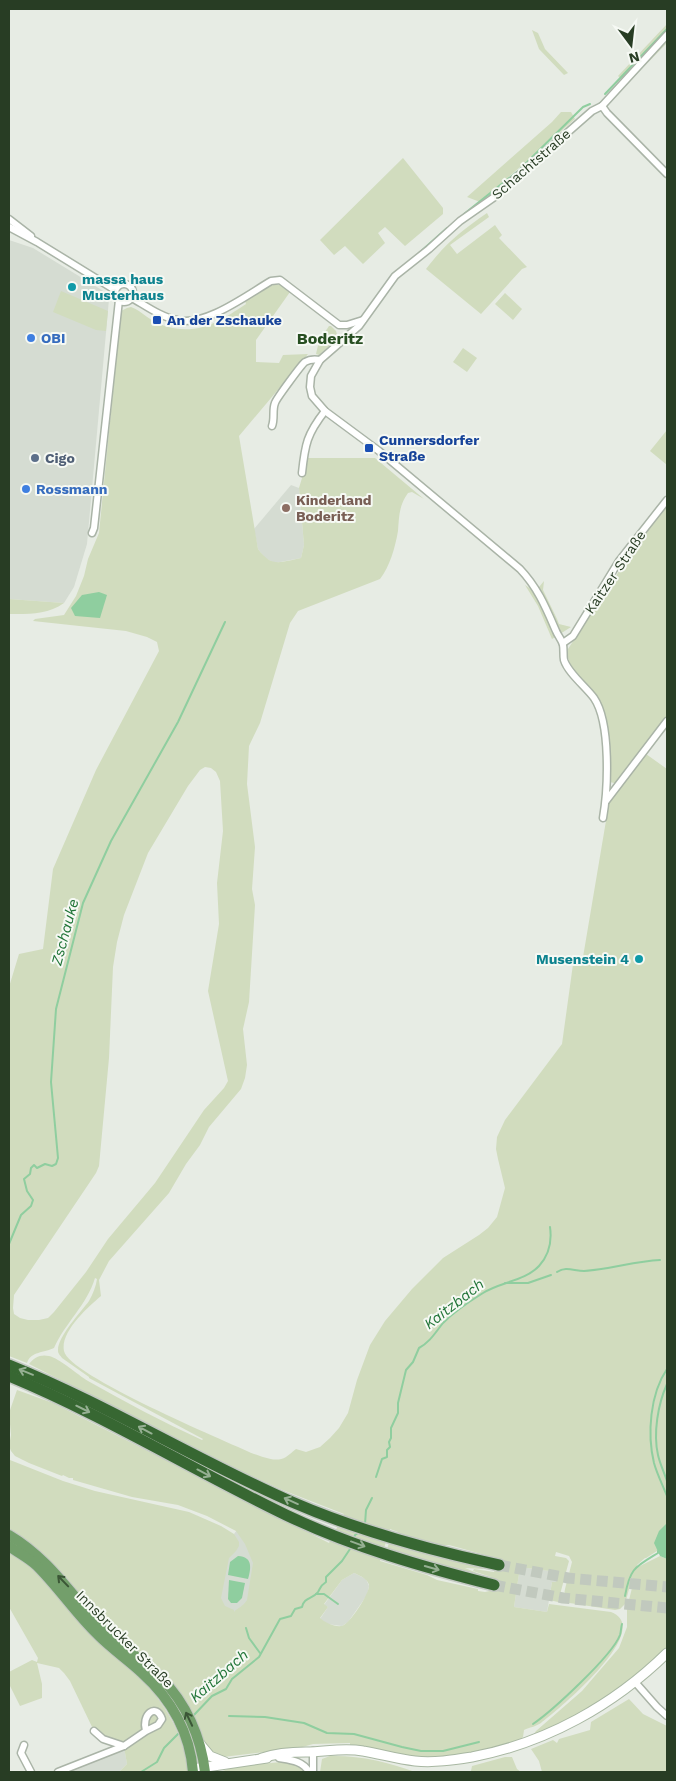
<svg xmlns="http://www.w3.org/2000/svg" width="676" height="1781" viewBox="0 0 676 1781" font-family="'Work Sans',sans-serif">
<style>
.built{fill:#d5dcd2}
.green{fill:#d1dcbe;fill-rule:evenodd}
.water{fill:#8fce9f}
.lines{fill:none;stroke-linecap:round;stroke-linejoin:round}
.stream{stroke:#8fce9f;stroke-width:2}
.motorway-tunnel{stroke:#c1c9be;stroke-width:11;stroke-dasharray:11 5.5;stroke-linecap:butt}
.minor-casing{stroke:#aab4a7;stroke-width:9}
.secondary-casing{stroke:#a8b7a2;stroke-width:11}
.primary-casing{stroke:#c3c9c2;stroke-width:12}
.motorway-casing{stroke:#c3c9c2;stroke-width:14}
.minor{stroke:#fff;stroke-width:6}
.secondary{stroke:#fff;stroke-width:9}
.primary{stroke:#739f6b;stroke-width:10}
.motorway{stroke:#376732;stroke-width:11}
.oneway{stroke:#96b093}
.oneway2{stroke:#3b5636}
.culture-dot{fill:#0f9aa8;stroke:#f6f9f4;stroke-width:2}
.transit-dot{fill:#1a4fb4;stroke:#f6f9f4;stroke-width:2}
.shop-dot{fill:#3f7fe0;stroke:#f6f9f4;stroke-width:2}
.service-dot{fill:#5c6f8a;stroke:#f6f9f4;stroke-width:2}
.education-dot{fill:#8d6e63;stroke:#f6f9f4;stroke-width:2}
.labels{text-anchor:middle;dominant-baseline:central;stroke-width:4;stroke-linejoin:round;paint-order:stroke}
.street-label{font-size:14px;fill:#283d24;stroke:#f6f9f4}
.culture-label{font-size:14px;font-weight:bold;fill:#0d838f;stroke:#f6f9f4;text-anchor:start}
.transit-label{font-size:14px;font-weight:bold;fill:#164399;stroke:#f6f9f4;text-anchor:start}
.shop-label{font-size:14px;font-weight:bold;fill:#366cbe;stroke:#f6f9f4;text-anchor:start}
.service-label{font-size:14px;font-weight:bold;fill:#4e5e75;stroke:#f6f9f4;text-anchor:start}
.education-label{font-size:14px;font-weight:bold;fill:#785e54;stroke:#f6f9f4;text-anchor:start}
.water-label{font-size:15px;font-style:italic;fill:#217538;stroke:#f6f9f4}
.quarter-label{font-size:16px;font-weight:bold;fill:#274e21;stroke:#f6f9f4}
</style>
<rect width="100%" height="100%" fill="#e7ece4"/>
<g class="built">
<polygon points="9,240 33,248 105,292 109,299 87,544 74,587 64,603 9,599"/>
<polygon points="291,485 299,488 304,545 301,558 275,563 265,558 258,549 254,529"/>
<polygon points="240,1526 256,1553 249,1603 238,1617 230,1613 217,1599 231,1538"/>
<polygon points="520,1567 558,1572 556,1582 552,1582 547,1612 514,1607"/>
<polygon points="354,1573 366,1579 369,1586 367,1595 348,1622 342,1626 327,1624 320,1619 328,1607 324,1605 342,1580"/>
<polygon points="124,1746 127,1764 119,1772 62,1772"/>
</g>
<g class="green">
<polygon points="667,24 667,43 627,84 618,76"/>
<polygon points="532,30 538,33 545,49 568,73 564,75 539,49"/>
<polygon points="561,112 571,112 575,119 480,202 467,197 552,122"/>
<polygon points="403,158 443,208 443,214 405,246 385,227 378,233 385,243 363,264 345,246 334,255 320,240"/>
<path d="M487,213L489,217L450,245L457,254L495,225L502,235L499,238L527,267L522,269L481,314L426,269C445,244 461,231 487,213Z"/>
<path d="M273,285H281L290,292L256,340V362L279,363L283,355L308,354L239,436L258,549C272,568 280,562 301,558L304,545L299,488L308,458H375L424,499L412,492L408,493C399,505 399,517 398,531C395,548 390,566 380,579L298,611L290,623L260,723L249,746L247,784L255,847L252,889L255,905L249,1002L243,1029L247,1065L245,1078L241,1089L209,1127L200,1145L186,1164L169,1193L109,1261L99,1280L101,1296C88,1307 60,1332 64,1351C68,1375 225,1441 254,1454C264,1457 276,1463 286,1457C289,1455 292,1452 296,1449L306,1452L320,1447L330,1438L339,1428L348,1413L357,1380L370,1345L385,1321L412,1289L443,1258L479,1235L488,1228L497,1217L505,1188L498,1159L496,1149L497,1137L505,1120L562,1044L574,957L582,963L609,803L646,754L667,769V1523L657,1551L646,1558H645L637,1565L638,1567L660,1556L667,1559V1649L638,1676L585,1712L532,1737L536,1731L582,1691L619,1648L627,1627V1608L634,1580L632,1578L625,1604L620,1609L615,1610L563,1602L565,1589L572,1562L569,1556L556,1552L555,1556L566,1558L569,1561L558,1602L549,1600L552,1582H556L557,1572L520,1567L514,1607L547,1612L549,1604L611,1612C656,1629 558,1710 541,1723C535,1727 530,1727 524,1730L523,1737L517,1742L493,1749L455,1756L416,1759L350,1745V1743L313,1744L299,1748L223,1757L211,1754L200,1734L202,1733L184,1699L114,1635L9,1531L10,1460L63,1481L95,1491L189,1512L221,1526L234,1534L239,1542V1546L236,1551L229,1558L221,1598L225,1606L234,1610V1612C237,1608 243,1607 247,1600L253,1563L245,1544L236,1531L207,1516L178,1505L132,1497L73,1480V1478H69L63,1475L62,1476L29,1463L15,1456L11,1451L9,1446L11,1435L9,1413L17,1390L53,1403L329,1543L344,1514L280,1489L241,1471L29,1364C34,1357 41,1354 49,1356C59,1358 78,1375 88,1381C125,1402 163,1422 202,1440L203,1439L89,1378V1377L62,1358C61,1356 58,1354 58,1351C57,1337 81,1312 89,1301C93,1294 96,1286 97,1279L95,1278C87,1305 65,1323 54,1348C44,1353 31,1351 27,1363L9,1356V987L19,954L43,949L53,869L96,770L159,651L157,642L147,637L126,631L33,621L35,619L64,615L76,596L84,576L88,559L99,533L121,311L127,308L131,307C142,311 151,322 162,325C196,337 219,322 246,304L245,301ZM205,767L211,768L216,772L220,781L223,831L217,883L219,924L208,991L228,1081L224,1088L204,1110L155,1183L108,1239L86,1272L54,1312L48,1318L39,1320H28L20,1318L14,1314L13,1308L14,1295L96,1173L99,1166L109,1058L113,967L117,942L124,915L148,853L188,786L200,770ZM390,1529L398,1532V1534L438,1545H449L496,1558L499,1561L494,1572L474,1569L473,1571L491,1577L494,1590L485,1592L478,1591V1589L437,1580L427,1575L380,1561ZM354,1573C360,1576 367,1578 369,1585C370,1593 350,1624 342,1626C334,1627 326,1623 320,1618L328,1607L324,1604L342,1580Z"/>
<polygon points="61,291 108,311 106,331 96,330 53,312"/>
<polygon points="505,293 522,309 513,320 495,304"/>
<polygon points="329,326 331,326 336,331 338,338 319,355 316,354 319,341"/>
<polygon points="463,348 477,358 467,372 453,362"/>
<polygon points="667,430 667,465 650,451"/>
<path d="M667,506V718L618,784L610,782C609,753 611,723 597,697C588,680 565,671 568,649L623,565L665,507Z"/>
<polygon points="544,581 543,590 557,619 559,624 571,627 552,639 538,606 525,585 535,592"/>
<path d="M9,599L64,603C47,615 29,614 9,614Z"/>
<polygon points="389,1543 444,1558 482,1566 483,1569 465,1568 482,1575 478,1577 387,1549"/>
<path d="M9,1550L40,1574L147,1684C169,1712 184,1736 188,1772H119L127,1764L124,1747L108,1742L94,1731L70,1681L64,1673L59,1668L37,1663L42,1684V1698L20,1706L9,1684V1672L32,1660L37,1662L38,1658L9,1607Z"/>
<polygon points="629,1699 643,1714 667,1726 667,1772 542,1772 539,1761 531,1749 553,1740 557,1743 559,1739 590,1730 591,1722"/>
<path d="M330,1756C358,1755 389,1762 415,1772H320L322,1759Z"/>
<polygon points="505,1757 512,1757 517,1769 521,1772 471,1771 472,1766"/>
<path d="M281,1762C291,1762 298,1764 304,1772H220L233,1767Z"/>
</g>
<g class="water">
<polygon points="99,592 107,595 100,618 75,616 71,608 82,595"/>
<polygon points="667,1523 667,1559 660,1556 654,1543 659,1531"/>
<path d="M238,1556C253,1557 251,1568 248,1579L228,1575L230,1562Z"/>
<polygon points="229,1580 245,1583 242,1598 237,1603 231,1603 228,1599"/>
</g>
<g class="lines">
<g class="stream">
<polyline points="605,94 667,29"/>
<polyline points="464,214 518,171 583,107 590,104"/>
<polyline points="419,253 447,228"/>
<polyline points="9,1244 21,1215 31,1206 33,1200 27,1191 24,1179 30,1174 31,1168 34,1165 37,1168 45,1164 52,1166 56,1164 58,1158 51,1082 56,1009 83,903 111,841 178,722 225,622"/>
<path d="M557,1272C566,1266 574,1271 584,1271C609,1270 634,1261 660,1260"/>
<polyline points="505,1283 528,1283 551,1275"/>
<path d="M667,1369C650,1394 647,1434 654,1463C657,1474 663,1486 667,1496"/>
<path d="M667,1384C658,1404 653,1433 658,1455C660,1464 664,1472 667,1481"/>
<path d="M376,1477L382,1459L387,1457V1450L390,1447L389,1442L391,1438V1428L398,1413V1403L406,1370L413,1362L419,1348C430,1342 435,1333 443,1323C454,1312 470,1301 483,1293C500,1282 525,1281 539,1266C549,1255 552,1241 550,1227"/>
<polyline points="365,1524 366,1510 372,1498"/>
<polyline points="354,1539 355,1535 360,1532"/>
<polyline points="316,1594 324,1594 338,1604"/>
<path d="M625,1596C630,1568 635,1567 658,1553V1551"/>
<polyline points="246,1628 249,1638 260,1653"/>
<path d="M193,1716L212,1696L226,1689L232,1679L259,1657L280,1619L291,1616L295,1609L302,1607C304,1597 313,1599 318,1592C321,1587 320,1586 326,1582V1577L342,1561L352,1546"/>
<polyline points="229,1716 265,1717 304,1723 327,1733 354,1734 402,1747 421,1751 443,1751 479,1742"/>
<path d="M533,1724C552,1711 612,1656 620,1635C621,1632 621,1627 622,1624"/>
<polyline points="141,1772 157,1762 164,1748 179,1733"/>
</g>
<g class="motorway-tunnel">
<polyline points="499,1565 568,1578 667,1587"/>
<polyline points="494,1585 563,1598 667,1608"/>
</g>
<defs>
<g id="minor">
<polyline points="602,106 607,113 667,174"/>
<polyline points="9,219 31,236"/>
<polyline points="9,227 37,242 115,290"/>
<circle cx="124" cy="293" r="9"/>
<path d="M132,298C146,306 161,317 177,320C205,327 247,295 271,281L280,280L339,325H347L363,320"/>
<path d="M272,426C275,418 272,410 275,403C276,399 302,364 305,362C310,359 315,359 320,360"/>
<path d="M302,473C305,444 307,434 325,411"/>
<polyline points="92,533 94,528 119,300"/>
<polyline points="563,643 573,636 619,561 667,500"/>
<polyline points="606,801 667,721"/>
<path d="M603,818C608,789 611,723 594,698C586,687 568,673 564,660C563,655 564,649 563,645C562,640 558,636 556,631C546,608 538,588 520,569L379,451L325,411L312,396L310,387L311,376L320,360L359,326L395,276L429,249L460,221L493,198L592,111L602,106L667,35"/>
<polyline points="635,1682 657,1707 667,1716"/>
<polyline points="94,1731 103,1739 124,1746"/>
<polyline points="24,1745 21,1753 31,1772"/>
<polyline points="313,1751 313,1772"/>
<path d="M279,1758C291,1760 303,1761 309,1772"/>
<path d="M58,1772L124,1746L146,1731L158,1725L162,1719C156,1702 141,1715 146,1731"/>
</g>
<g id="secondary">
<polyline points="200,1744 210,1756 225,1762"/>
<path d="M262,1758C277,1753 290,1752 306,1752C326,1752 343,1747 363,1751C381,1754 397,1759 415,1761C434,1763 453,1760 472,1757C546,1743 614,1705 667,1653"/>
<polyline points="193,1769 267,1758"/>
</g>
<g id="primary">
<path d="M9,1535C48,1558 70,1593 100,1626C118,1645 142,1659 161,1678C186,1703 201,1737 205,1772"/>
<path d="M9,1546C18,1553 29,1558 37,1566C59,1588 76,1614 98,1635C112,1649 128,1660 142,1673C171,1699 190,1733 193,1772"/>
</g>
<g id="motorway">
<path d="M9,1365C106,1404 196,1460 292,1502C359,1531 429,1550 499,1565"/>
<path d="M9,1376C105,1416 193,1470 286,1515C353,1547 423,1567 494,1585"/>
</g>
</defs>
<use href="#minor" class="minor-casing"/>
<use href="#secondary" class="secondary-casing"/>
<use href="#primary" class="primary-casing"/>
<use href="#motorway" class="motorway-casing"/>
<use href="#minor" class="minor"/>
<use href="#secondary" class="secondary"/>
<use href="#primary" class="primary"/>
<use href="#motorway" class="motorway"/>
</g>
<defs><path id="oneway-shaft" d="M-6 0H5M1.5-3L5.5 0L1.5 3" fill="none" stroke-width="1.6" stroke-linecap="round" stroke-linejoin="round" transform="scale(1.25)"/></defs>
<g class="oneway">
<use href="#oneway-shaft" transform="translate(26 1372) rotate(-158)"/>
<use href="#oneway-shaft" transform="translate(83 1409) rotate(26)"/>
<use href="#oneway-shaft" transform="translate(145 1430) rotate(-152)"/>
<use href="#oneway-shaft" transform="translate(204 1473) rotate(28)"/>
<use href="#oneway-shaft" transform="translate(291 1501) rotate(-156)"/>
<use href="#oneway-shaft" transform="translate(358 1544) rotate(20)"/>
<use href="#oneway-shaft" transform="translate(432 1568) rotate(16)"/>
</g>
<g class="oneway2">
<use href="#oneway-shaft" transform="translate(63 1581) rotate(-134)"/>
<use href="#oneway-shaft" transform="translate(189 1719) rotate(-115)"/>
</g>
<g class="culture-dot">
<circle cx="72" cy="287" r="5"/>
<circle cx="639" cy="959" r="5"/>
</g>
<g class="transit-dot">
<rect x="152" y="315" width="10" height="10" rx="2.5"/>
<rect x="364" y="443" width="10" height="10" rx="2.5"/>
</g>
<g class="shop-dot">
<circle cx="31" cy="338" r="5"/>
<circle cx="26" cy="489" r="5"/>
</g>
<circle class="service-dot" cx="35" cy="458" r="5"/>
<circle class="education-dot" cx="286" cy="508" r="5"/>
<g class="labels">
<g class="street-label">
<text transform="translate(531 164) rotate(-41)">Schachtstraße</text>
<text transform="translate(615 572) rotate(-56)">Kaitzer Straße</text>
<text transform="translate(125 1639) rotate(45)">Innsbrucker Straße</text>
</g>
<g class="culture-label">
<text x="82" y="279">massa haus<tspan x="82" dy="16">Musterhaus</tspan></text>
<text x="629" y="959" text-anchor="end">Musenstein 4</text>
</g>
<g class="transit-label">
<text x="167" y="320">An der Zschauke</text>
<text x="379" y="440">Cunnersdorfer<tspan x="379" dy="16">Straße</tspan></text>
</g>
<g class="shop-label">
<text x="41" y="338">OBI</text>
<text x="36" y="489">Rossmann</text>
</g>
<g class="service-label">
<text x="45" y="458">Cigo</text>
</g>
<g class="education-label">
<text x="296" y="500">Kinderland<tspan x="296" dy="16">Boderitz</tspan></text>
</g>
<g class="water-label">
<text transform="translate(65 932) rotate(-75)">Zschauke</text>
<text transform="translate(454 1304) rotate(-38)">Kaitzbach</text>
<text transform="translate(219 1676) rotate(-41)">Kaitzbach</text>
</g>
<g class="quarter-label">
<text x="330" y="338">Boderitz</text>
</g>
</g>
<rect width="676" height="1781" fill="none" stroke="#283d24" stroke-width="20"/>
<g transform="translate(631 45) rotate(165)" stroke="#f6f9f4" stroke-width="4" paint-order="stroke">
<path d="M0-4L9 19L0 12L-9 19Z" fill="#283d24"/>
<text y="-8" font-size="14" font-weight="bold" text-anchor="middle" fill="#283d24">N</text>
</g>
</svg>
